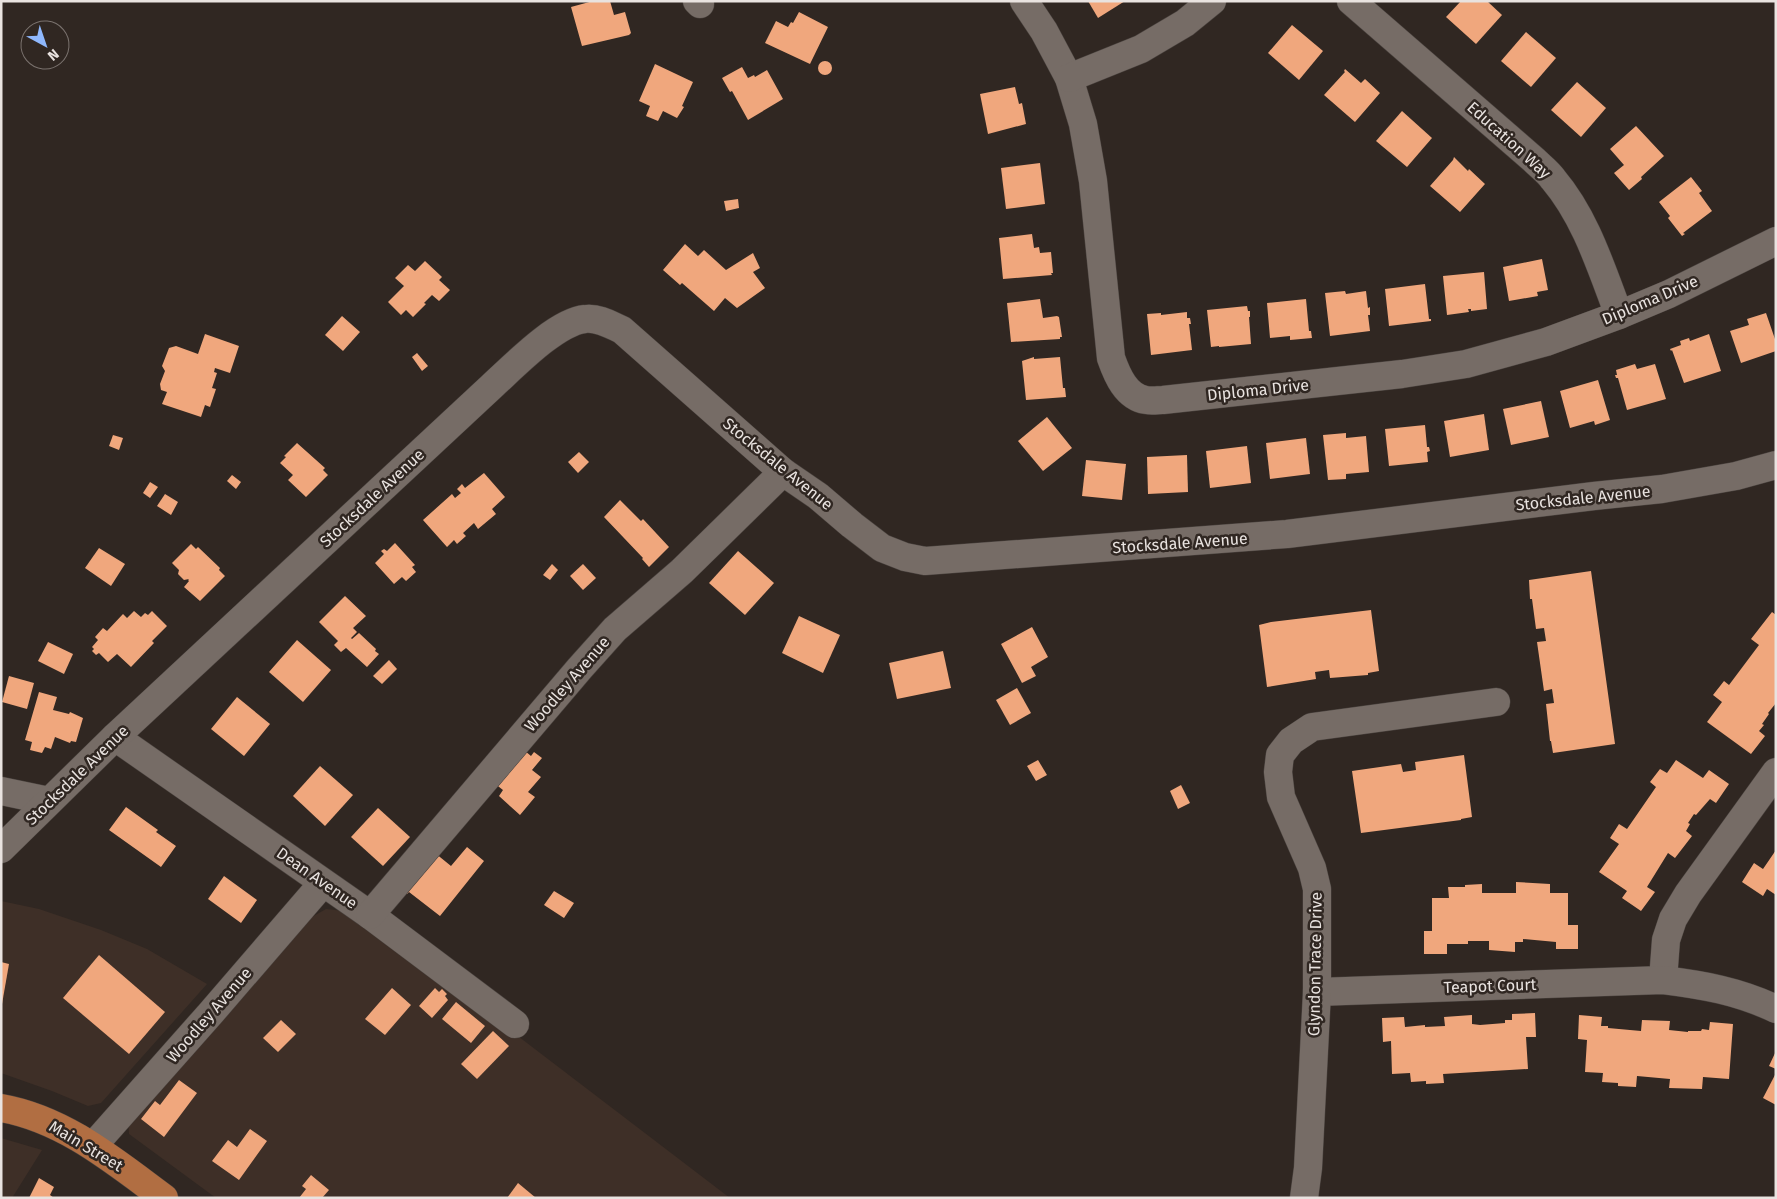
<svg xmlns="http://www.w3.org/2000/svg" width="1777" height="1199" viewBox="0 0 1777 1199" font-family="'Fira Sans',sans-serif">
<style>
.built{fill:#3e2f27}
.building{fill:#f0a77d}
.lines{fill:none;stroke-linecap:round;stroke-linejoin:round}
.minor-casing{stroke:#4a433f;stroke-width:29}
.major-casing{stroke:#4a433f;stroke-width:29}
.minor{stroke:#766c66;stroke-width:28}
.major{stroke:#b16e42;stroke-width:28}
.labels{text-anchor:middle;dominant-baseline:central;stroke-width:5;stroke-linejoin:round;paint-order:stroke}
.street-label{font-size:16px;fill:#e9e3e0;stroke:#302722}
</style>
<rect width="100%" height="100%" fill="#302722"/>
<g class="built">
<polygon points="1,901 39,909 101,930 147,949 207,984 101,1103 88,1106 52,1091 1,1073"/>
<polygon points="326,909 344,911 383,933 730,1198 216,1198 129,1134 128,1118 296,926"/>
<polygon points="1,1138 42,1150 12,1198 1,1198"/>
</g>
<g class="building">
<polygon points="593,1 610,1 614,15 625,12 631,33 629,35 582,46 571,7"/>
<polygon points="1088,1 1125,1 1098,18"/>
<polygon points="1461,1 1487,1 1502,15 1476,44 1446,17"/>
<polygon points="799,12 828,27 810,64 765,43 776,21 788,27 791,22 793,23"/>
<polygon points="1292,25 1323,51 1299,80 1268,53"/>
<polygon points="1526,32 1556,58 1531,87 1501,61"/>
<circle cx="825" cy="68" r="7"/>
<polygon points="655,64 693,82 682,106 684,107 677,118 663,111 658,121 646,116 650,106 639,101"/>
<polygon points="742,67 748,78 754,75 755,77 767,70 783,99 748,120 732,91 730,92 722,78"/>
<polygon points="1345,69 1361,83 1365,79 1380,93 1355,122 1324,95 1345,72 1344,71"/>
<polygon points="1577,82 1606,108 1581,137 1551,110"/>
<polygon points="1015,87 1019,104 1022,103 1026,124 988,134 980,94"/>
<polygon points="1402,111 1432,138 1407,167 1376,141"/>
<polygon points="1636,126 1664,156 1641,177 1642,179 1629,190 1614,173 1624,165 1610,149"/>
<polygon points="1454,157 1468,171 1469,169 1485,184 1460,212 1430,186 1453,160"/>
<polygon points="1040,163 1045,204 1006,209 1001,168"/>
<polygon points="1691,177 1702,191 1699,193 1712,211 1683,233 1685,234 1682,236 1668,218 1670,216 1659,202"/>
<polygon points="738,199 739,208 726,211 724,201"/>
<polygon points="1032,234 1034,248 1039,247 1040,253 1051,252 1053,273 1051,273 1052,275 1003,279 999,238"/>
<polygon points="685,244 698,256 704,250 726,270 753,253 760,268 753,272 765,288 737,308 725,298 714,311 682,283 680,285 663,270"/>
<polygon points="1542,259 1548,290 1537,292 1538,296 1509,301 1503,267"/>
<polygon points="425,261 442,277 439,280 450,290 439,301 432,295 424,303 426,304 413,317 406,310 401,315 388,302 404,286 395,278 408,265 415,271"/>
<polygon points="1484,272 1487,309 1471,311 1471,309 1468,309 1469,312 1447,315 1443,276"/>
<polygon points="1425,284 1429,319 1431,319 1431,321 1389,326 1385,289"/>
<polygon points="1345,291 1346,294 1366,291 1368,308 1370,307 1370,315 1368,315 1370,331 1330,336 1325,293"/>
<polygon points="1040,299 1043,318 1057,316 1059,317 1062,337 1060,337 1060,339 1011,342 1007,303"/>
<polygon points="1306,299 1309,331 1311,331 1312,338 1290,340 1290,336 1270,338 1267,303"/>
<polygon points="1247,306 1248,311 1250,311 1250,317 1249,317 1251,344 1219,347 1219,346 1211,347 1207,310"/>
<polygon points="1187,312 1187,318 1190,318 1191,324 1189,324 1192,350 1151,355 1147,314 1161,313 1161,315"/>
<polygon points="1766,313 1776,342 1776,351 1741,363 1730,331 1749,325 1747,319"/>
<polygon points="342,316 360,332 343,351 325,335"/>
<polygon points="205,334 239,346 230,373 215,368 214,372 217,373 212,388 216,389 210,407 205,405 201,417 162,404 167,392 161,390 160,384 165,371 162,366 169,348 176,346 198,354"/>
<polygon points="1709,334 1721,371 1684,383 1672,350 1671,351 1670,349 1681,345 1680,341 1689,338 1690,341"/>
<polygon points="417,353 428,366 422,371 412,357"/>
<polygon points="1034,357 1034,359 1060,357 1063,388 1065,388 1066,397 1026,400 1022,361"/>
<polygon points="1635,364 1637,369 1655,364 1666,399 1627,410 1618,378 1616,378 1615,375 1617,375 1616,370"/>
<polygon points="1598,380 1610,420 1595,425 1594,421 1570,428 1560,391"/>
<polygon points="1541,401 1549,437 1511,445 1503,409"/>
<polygon points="1484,414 1489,450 1450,457 1444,421"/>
<polygon points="1047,417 1072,448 1043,471 1018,441"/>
<polygon points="1425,425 1427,447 1429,447 1430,451 1427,452 1428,462 1389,466 1385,429"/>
<polygon points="1346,433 1346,438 1366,436 1369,472 1346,474 1346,479 1328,480 1323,435"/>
<polygon points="113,435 123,438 119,450 109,446"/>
<polygon points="1306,438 1310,474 1270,479 1266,443"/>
<polygon points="297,443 325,468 323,470 328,475 306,497 288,480 293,475 280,463 286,457 284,456"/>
<polygon points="1247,446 1251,483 1210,488 1206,451"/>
<polygon points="579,452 589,462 578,473 568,462"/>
<polygon points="1187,455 1188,492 1148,494 1147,457"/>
<polygon points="1086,460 1126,464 1122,500 1082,496"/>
<polygon points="484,473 505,497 492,509 496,514 478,529 474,523 463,533 466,536 457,544 454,540 447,547 423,520 452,494 455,498 461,493 457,489 462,484 465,488"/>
<polygon points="232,475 241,482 236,489 227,481"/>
<polygon points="150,482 158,487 150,498 143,493"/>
<polygon points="165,494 178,502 171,515 157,506"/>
<polygon points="620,500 641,521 643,519 669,547 649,567 642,559 643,558 604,517"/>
<polygon points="395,543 415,565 412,567 416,572 406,581 402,577 394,584 375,563 384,554 381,551 384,549 387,551"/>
<polygon points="191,544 196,549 198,547 220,568 219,570 225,576 200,601 184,587 189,581 188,580 189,579 184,580 178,574 179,570 172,563"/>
<polygon points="99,548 125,564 111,586 85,568"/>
<polygon points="738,551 774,583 745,615 709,583"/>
<polygon points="552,564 558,570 550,580 543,575"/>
<polygon points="583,564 596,578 583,590 570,576"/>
<polygon points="1591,571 1615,744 1553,753 1551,741 1550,741 1546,704 1554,703 1552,689 1544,691 1537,642 1546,641 1544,628 1536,629 1532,599 1530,599 1529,580"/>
<polygon points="345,596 366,616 353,628 357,632 351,638 352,639 359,633 376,649 375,651 379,654 367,667 346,648 341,652 334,645 338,641 319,622"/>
<polygon points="1371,610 1379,671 1368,673 1368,675 1330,678 1329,670 1315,672 1316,679 1267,687 1259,625 1271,622"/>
<polygon points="134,611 141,617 145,613 148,615 152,611 167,626 152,641 154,643 131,667 117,654 108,662 99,653 96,655 92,651 94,649 92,647 98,640 95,637 103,628 107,631 123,614 127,618"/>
<polygon points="1772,612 1776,615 1776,703 1768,713 1769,714 1762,724 1764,725 1759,731 1765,736 1751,754 1707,722 1722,702 1713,695 1724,681 1729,685 1759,645 1751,639"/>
<polygon points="799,616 840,635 823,673 782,653"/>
<polygon points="1032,627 1048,657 1031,667 1036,676 1022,683 1001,644"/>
<polygon points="297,640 331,670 303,702 269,672"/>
<polygon points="48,642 73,654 64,674 38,661"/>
<polygon points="943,651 951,688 897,699 889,663"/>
<polygon points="389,660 397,669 382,684 373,676"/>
<polygon points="9,676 34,683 27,709 2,702"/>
<polygon points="1017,688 1031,713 1010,725 996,700"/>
<polygon points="39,692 57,697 53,710 69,714 70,712 83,718 76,742 71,741 70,743 55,737 51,749 45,747 42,753 30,750 32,742 25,740"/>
<polygon points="237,697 270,724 244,756 211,729"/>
<polygon points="525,751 531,756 534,752 542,758 532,770 541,777 528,792 535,797 520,815 499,796 503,790 494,783"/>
<polygon points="1464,755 1472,817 1461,819 1461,820 1361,833 1352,771 1401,764 1403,772 1416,770 1415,762"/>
<polygon points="1038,760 1047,775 1036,781 1027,766"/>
<polygon points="1676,760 1703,778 1709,770 1729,784 1716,803 1710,799 1696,815 1694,814 1688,823 1690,824 1686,831 1692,836 1675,858 1668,853 1647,887 1655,892 1641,911 1622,898 1627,891 1599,872 1619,844 1610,838 1619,824 1627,829 1656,787 1650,782 1660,769 1667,773"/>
<polygon points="320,766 353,795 325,826 293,796"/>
<polygon points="1181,785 1190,803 1178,809 1170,791"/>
<polygon points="126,807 158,830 156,832 176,846 161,867 109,830"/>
<polygon points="378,808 410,837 383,866 351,837"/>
<polygon points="467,847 484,861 440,916 409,892 407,894 404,891 435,853 451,866"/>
<polygon points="1776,850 1776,895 1767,889 1763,896 1742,882 1754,863 1763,869"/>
<polygon points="224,876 257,900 241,923 208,899"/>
<polygon points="1516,882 1550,884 1550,893 1568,893 1568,925 1578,925 1578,949 1556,949 1556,942 1523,939 1523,942 1515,942 1515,952 1489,950 1489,941 1468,941 1468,944 1447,944 1447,954 1424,954 1424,931 1432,931 1432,898 1449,898 1448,887 1465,887 1465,885 1482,884 1482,893 1516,893"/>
<polygon points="554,891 574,903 564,918 544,905"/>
<polygon points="99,955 165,1012 129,1054 63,998"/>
<polygon points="1,962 9,964 2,1004 1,1004"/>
<polygon points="392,988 411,1005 385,1035 365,1019"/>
<polygon points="435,988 439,992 442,989 447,994 445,996 448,1000 432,1018 419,1006"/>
<polygon points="456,1002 485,1026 471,1043 442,1019"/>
<polygon points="1535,1013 1536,1037 1526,1037 1528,1069 1443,1074 1444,1083 1426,1084 1426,1081 1411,1082 1410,1073 1392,1074 1391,1041 1383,1042 1382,1018 1404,1017 1405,1027 1425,1025 1425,1027 1445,1026 1444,1017 1472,1015 1472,1024 1480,1025 1505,1023 1505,1020 1512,1020 1512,1014"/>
<polygon points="1579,1015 1602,1017 1601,1026 1608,1026 1608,1028 1641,1031 1642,1020 1670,1021 1669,1030 1688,1032 1688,1031 1701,1031 1702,1029 1709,1030 1710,1022 1733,1024 1729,1079 1703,1077 1702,1089 1669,1088 1670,1079 1637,1076 1636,1087 1618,1086 1618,1083 1602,1082 1603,1073 1585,1072 1587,1040 1578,1039"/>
<polygon points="281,1020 296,1034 278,1052 263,1038"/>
<polygon points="493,1031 509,1046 477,1079 461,1064"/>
<polygon points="1776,1051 1776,1069 1769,1066"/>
<polygon points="1776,1073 1776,1105 1763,1098"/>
<polygon points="179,1080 197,1093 164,1137 141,1119 155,1101 160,1105"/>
<polygon points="250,1129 267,1141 239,1180 212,1161 228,1140 237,1147"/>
<polygon points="311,1175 329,1190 322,1198 299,1198 306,1189 302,1186"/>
<polygon points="39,1178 54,1187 50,1195 54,1198 29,1198"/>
<polygon points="518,1183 536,1198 507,1198"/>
</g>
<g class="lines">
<defs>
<g id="minor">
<polyline points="697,1 700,4"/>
<path d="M1024,1L1044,31L1069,78L1083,124L1093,181L1111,358C1117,375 1126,397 1146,400C1152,401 1158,400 1163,400L1402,374L1466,364L1546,342L1619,315L1669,294L1776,241"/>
<path d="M1351,1L1534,160C1540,166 1548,172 1553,179C1586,218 1601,268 1619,315"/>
<polyline points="1069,78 1141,49 1185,23 1212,1"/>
<polyline points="115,737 370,915 515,1024"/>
<polyline points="1,791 49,801"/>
<path d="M1,849L115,737L492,386C514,366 556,322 585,319C598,317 611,325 622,330L783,472L818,496L852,525L882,548L905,557L925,561L1287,534L1594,496L1662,489L1736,476L1776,465"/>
<polyline points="370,915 580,668 615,629 682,571 783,472"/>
<polyline points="1663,980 1666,940 1673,919 1688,894 1776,772"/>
<path d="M1317,992L1663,980C1703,985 1738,991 1776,1009"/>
<polyline points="93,1146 210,1014 323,883"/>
<polyline points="1304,1198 1308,1168 1317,992 1317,889 1312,868 1281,797 1278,772 1280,755 1291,741 1312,727 1496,702"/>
</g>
<path id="major" d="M1,1108C64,1119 114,1161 164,1198"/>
</defs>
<use href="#minor" class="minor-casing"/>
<use href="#major" class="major-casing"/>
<use href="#minor" class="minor"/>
<use href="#major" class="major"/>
</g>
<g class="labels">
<g class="street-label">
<text transform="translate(1509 140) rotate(42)">Education Way</text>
<text transform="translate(1650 300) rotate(-23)">Diploma Drive</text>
<text transform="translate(1258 390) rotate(-6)">Diploma Drive</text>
<text transform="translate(778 464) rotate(39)">Stocksdale Avenue</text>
<text transform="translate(372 498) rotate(-43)">Stocksdale Avenue</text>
<text transform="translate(1583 498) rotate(-6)">Stocksdale Avenue</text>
<text transform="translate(1180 543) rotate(-4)">Stocksdale Avenue</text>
<text transform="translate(567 684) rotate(-49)">Woodley Avenue</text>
<text transform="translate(77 775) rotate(-44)">Stocksdale Avenue</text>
<text transform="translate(317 878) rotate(35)">Dean Avenue</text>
<text transform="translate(1315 964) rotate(-89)">Glyndon Trace Drive</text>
<text transform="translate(1490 986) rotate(-2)">Teapot Court</text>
<text transform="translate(209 1015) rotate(-49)">Woodley Avenue</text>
<text transform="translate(86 1146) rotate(31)">Main Street</text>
</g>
</g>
<rect width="1777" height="1199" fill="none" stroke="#e9e3e0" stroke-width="5"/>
<g transform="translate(45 45) rotate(140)"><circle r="24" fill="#302722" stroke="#7a726e"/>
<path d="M0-4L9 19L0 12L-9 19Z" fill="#8fb8fd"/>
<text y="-8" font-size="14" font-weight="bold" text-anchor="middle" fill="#e9e3e0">N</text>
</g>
</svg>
